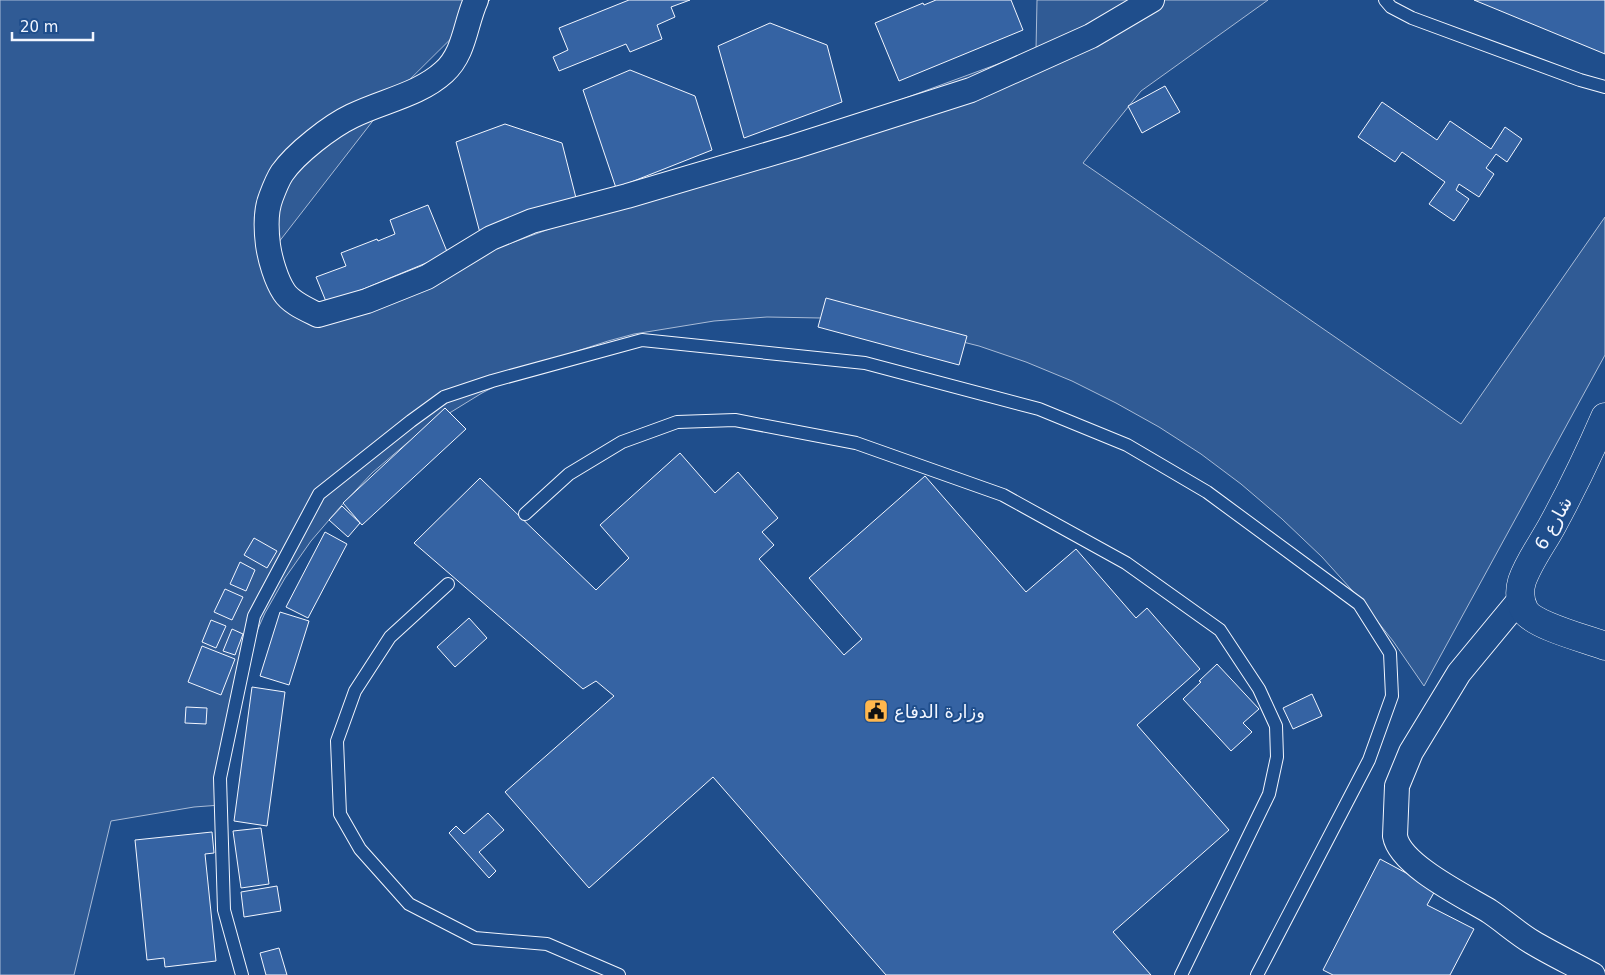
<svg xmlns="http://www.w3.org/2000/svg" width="1605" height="975" viewBox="0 0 1605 975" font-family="'DejaVu Sans',Vazirmatn,sans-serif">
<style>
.built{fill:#305b95;stroke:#a8bbd7}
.building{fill:#3563a3;stroke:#f2f6ff}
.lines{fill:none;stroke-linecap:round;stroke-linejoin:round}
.service-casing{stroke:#f2f6ff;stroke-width:14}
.minor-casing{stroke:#f2f6ff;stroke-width:26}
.tertiary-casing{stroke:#f2f6ff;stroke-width:29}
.service{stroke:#1f4e8c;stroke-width:12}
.minor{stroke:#1f4e8c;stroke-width:24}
.tertiary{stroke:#1f4e8c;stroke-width:28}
.labels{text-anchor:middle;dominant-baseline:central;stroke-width:4;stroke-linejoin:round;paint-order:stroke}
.street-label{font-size:18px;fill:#f2f6ff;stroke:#1f4e8c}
.poi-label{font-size:18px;fill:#f2f6ff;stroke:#1f4e8c;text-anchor:start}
</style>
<rect width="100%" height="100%" fill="#1f4e8c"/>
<polygon class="built" points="0,0 490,0 389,100 268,256 310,317 1036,50 1037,0 1268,0 1141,91 1083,163 1461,424 1605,217 1605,355 1424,686 1393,641 1359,598 1322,557 1282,519 1241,484 1201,454 1159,427 1116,403 1072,381 1026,362 979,346 927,333 821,318 767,317 714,321 634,334 608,341 565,355 523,372 482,393 443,417 407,443 372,473 341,506 311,541 285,578 265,613 249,649 221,805 194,807 111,821 74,975 0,975"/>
<g class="building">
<polygon points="629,0 690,0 671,7 675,17 657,25 662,39 630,52 626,44 559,71 553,57 568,50 559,28"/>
<polygon points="936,0 1011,0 1023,30 899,81 875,23 923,3 924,5"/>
<polygon points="1474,0 1605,0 1605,54"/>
<polygon points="770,23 827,45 842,102 744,138 718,46"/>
<polygon points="630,70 695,96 712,150 616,188 583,90"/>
<polygon points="1165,86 1180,112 1142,133 1128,106"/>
<polygon points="1382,102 1437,140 1450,121 1491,149 1505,127 1522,139 1507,162 1496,154 1486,168 1494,174 1479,197 1459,184 1456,190 1469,199 1454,221 1429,204 1445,182 1402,152 1395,162 1358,137"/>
<polygon points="505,124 562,143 576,198 480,233 456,142"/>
<polygon points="428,205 448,254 327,304 316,277 346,266 341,253 377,239 378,241 395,234 390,220"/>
<polygon points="826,298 967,336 959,365 818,327"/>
<polygon points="445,408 466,429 362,525 343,503"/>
<polygon points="680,453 715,493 738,472 778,518 762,532 774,545 759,559 844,655 862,639 809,578 925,476 1026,592 1076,549 1136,618 1147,608 1200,669 1137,725 1229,830 1113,932 1151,975 886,975 713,777 589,888 505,792 614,696 596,681 583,689 414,543 480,478 596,590 629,558 600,525"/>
<polygon points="342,506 360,523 348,537 329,520"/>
<polygon points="325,532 347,544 308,618 286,607"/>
<polygon points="254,538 277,551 267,568 244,555"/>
<polygon points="240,562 255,570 246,591 230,584"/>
<polygon points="225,589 243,597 232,620 214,612"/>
<polygon points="280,612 309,621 289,685 260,676"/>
<polygon points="469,618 487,638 455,667 437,647"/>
<polygon points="211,620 226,626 216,648 202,642"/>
<polygon points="232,629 243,634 235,655 223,651"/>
<polygon points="202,646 235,659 221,695 188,682"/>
<polygon points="1217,664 1259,709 1243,723 1252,732 1231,751 1183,699 1201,682 1199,681"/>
<polygon points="252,687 285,692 267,826 234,821"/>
<polygon points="1312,694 1322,716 1293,729 1283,708"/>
<polygon points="186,707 207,708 206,724 185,723"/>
<polygon points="488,813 504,830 479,852 496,871 489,878 449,833 456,826 464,834"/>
<polygon points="261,828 269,884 241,888 233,831"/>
<polygon points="212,832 214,853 205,854 216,961 165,967 164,958 147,960 135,840"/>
<polygon points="1380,859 1436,889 1427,905 1474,929 1450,975 1333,975 1323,970"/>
<polygon points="277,886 281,911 244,917 241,892"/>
<polygon points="279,948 287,975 266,975 260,953"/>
</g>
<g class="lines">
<defs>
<g id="service">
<polyline points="1385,0 1391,7 1412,18 1580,80 1605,87"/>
<polyline points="525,514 569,474 622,442 677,422 735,420 856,443 1003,495 1126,563 1220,630 1259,689 1276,726 1277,757 1269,794 1181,975"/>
<polyline points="448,584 390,637 355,691 337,741 340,814 360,849 409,904 475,938 547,944 619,975"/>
<polyline points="242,975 224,910 220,778 254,616 319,494 411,421 444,397 492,381 642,340 865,363 1039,409 1127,445 1207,492 1359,604 1390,653 1392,696 1369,760 1257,975"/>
</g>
<g id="minor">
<path d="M476,0C465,24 465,53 444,72C419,95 382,101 352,116C331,126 296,153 282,173C278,179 274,189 271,197C265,212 266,229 268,245C270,259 276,280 284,292C291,303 306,309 318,315L367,301L427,277L491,238L532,221L627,196L793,147L971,90L1091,36L1152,0"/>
<path d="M1521,598L1459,673L1411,752L1397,786L1395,836C1400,865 1464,896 1489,911C1504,921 1517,933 1532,942C1552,954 1573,964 1593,975"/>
</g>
<path id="tertiary" d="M1605,417C1589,454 1572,489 1553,524C1543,543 1529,561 1522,581C1519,591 1520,602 1525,611C1535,626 1587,639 1605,646"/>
</defs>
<use href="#service" class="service-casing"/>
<use href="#minor" class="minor-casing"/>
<use href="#tertiary" class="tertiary-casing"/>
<use href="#service" class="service"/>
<use href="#minor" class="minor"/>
<use href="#tertiary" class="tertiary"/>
</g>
<defs>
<symbol id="civic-square" viewBox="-11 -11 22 22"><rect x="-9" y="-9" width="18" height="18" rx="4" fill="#ffb74d" stroke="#1f4e8c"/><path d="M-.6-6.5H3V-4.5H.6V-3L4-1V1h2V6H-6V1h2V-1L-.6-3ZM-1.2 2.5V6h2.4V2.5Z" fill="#111"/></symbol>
</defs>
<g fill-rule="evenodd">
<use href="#civic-square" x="862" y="697" width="28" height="28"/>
</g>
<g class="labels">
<g class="street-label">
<text transform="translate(1553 523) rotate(-61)">شارع 6</text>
</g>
<g class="poi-label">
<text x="894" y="711">وزارة الدفاع</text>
</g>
</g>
<path d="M12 32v8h81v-8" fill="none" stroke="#f2f6ff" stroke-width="2.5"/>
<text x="20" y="32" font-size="15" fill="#f2f6ff" stroke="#1f4e8c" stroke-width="4" paint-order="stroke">20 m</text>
</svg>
